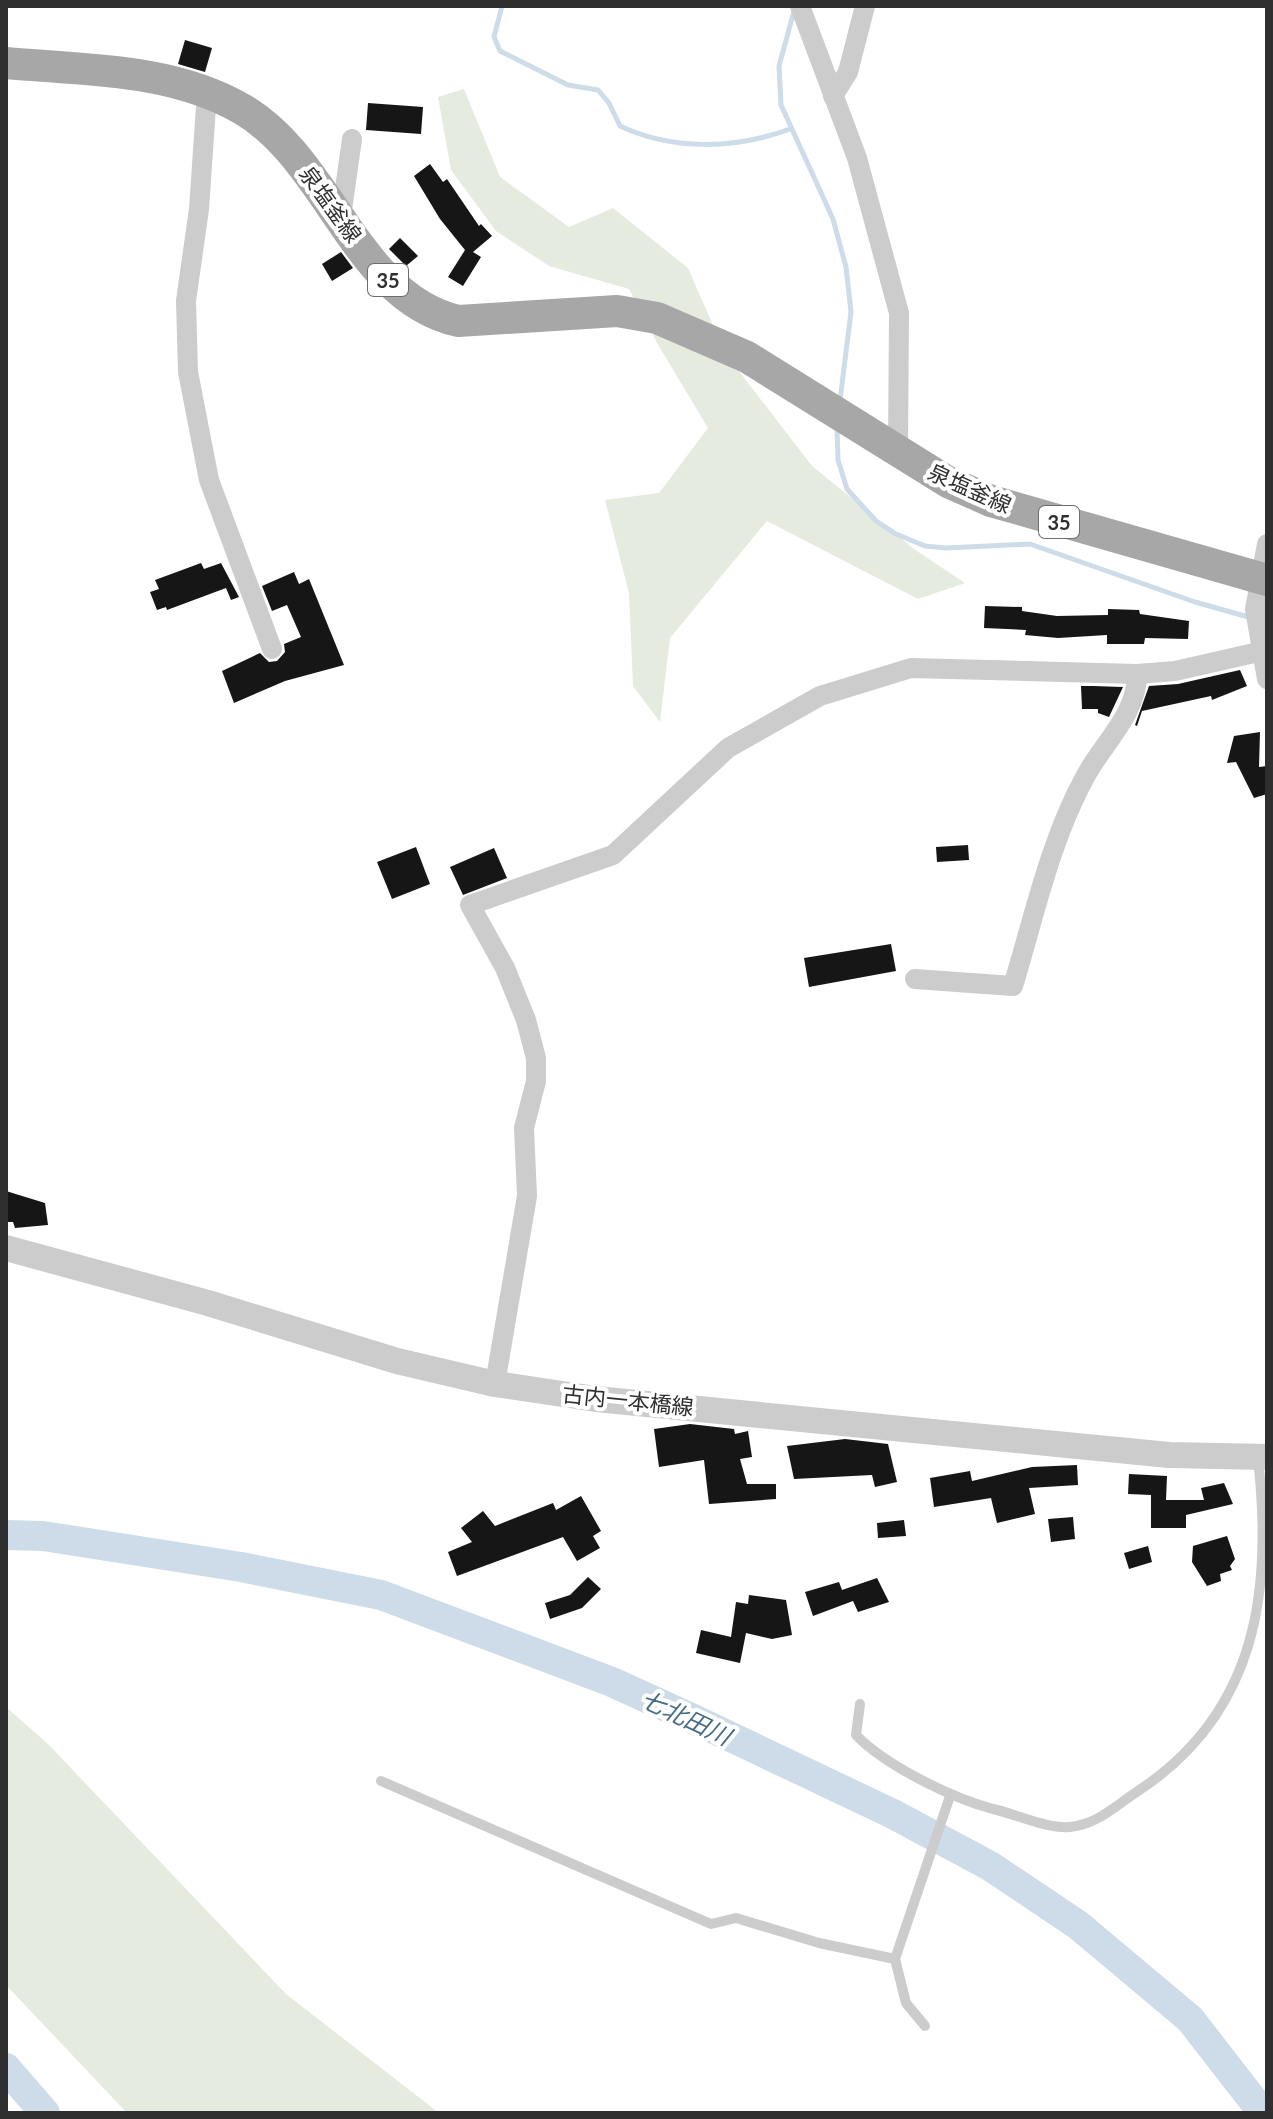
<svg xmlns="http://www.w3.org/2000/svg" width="1273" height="2119" viewBox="0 0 1273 2119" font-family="Lato,'Noto Sans JP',sans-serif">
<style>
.green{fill:#e5ebdf}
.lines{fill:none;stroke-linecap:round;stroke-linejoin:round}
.stream{stroke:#cddce8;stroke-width:5}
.river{stroke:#cddce8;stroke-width:30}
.building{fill:#161616}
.service{stroke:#ccc;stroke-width:10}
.minor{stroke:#ccc;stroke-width:20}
.tertiary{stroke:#ccc;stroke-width:26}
.primary{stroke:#a7a7a7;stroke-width:32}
.labels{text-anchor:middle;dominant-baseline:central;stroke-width:8;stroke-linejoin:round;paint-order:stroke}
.shield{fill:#fff;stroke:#6d6d6d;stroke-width:2}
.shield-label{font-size:20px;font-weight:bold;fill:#2f2f2f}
.street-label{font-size:22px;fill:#2f2f2f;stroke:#fff}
.water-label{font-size:24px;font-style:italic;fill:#466b89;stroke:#fff}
</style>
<rect width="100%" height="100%" fill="#fff"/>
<g class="green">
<polygon points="464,89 500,177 569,227 613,208 688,268 725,353 812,466 914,549 965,583 918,599 767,521 670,638 660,722 633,686 629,593 605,500 659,493 708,428 657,343 629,289 549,266 496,231 451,170 438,97"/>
<polygon points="6,1707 48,1744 286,1994 439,2113 127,2113 6,1985"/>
</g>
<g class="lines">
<g class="stream">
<path d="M502,6L494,37L500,51L568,85L598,90L609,103L620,126C673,151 736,149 790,129"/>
<polyline points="794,11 779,66 781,105 833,219 846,267 851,312 840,400"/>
<polyline points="837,426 838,460 847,489 876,521 896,534 925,546 946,548 1030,544 1195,602 1252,618"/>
</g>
<g class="river">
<polyline points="6,1535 43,1536 241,1567 381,1595 612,1682 693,1719 893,1814 990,1866 1078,1925 1190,2019 1263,2113"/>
<polyline points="6,2068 45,2113"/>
</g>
</g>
<g class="building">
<polygon points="185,40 212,48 205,72 178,64"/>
<polygon points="368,103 423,107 421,134 366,130"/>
<polygon points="430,164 443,182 447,179 479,226 481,224 492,236 473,252 481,257 463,286 448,277 465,250 440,219 414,176"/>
<polygon points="400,238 418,256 406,266 389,249"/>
<polygon points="341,252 353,268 332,281 322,264"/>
<polygon points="201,563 204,569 221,563 239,597 231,600 226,588 167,610 166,607 157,610 150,592 159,589 155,580"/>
<polygon points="294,572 299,584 309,579 344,665 285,681 234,703 222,671 260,653 269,662 277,661 285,652 284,644 301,637 287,605 272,611 262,586"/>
<polygon points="985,606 1022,607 1022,611 1057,616 1108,615 1108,609 1139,610 1140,614 1189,621 1188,639 1145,638 1144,644 1107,644 1107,635 1058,638 1025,635 1026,630 984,628"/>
<polygon points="1240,670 1247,686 1212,700 1211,696 1142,711 1137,726 1135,725 1149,686 1178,684"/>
<polygon points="1081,686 1093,686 1123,687 1109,717 1098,713 1098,709 1082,709"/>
<polygon points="1260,732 1259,767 1267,766 1267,794 1254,798 1236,762 1227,763 1234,736"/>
<polygon points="968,845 969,860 937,862 936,847"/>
<polygon points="416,847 430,884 392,899 377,862"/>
<polygon points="494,848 507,878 463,895 450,867"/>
<polygon points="891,944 896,971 809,987 804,958"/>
<polygon points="6,1191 45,1203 48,1225 15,1228 13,1222 6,1222"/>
<polygon points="690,1424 734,1429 735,1434 748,1431 752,1457 740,1459 747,1484 776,1484 776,1499 709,1504 704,1460 659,1467 654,1429"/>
<polygon points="845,1439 888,1444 897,1482 875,1487 872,1475 794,1479 787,1446"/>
<polygon points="1077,1465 1078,1485 1029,1488 1035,1514 997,1523 991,1498 934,1507 930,1478 970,1471 972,1481 1032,1467"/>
<polygon points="1129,1474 1167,1476 1166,1500 1204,1500 1201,1488 1224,1483 1233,1504 1186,1515 1186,1528 1151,1528 1151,1495 1128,1494"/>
<polygon points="581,1496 601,1531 593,1536 600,1548 577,1561 563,1537 457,1576 448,1552 472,1542 461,1528 483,1511 495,1526 553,1503 556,1510"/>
<polygon points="1073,1517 1075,1539 1051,1542 1048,1519"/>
<polygon points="904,1520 906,1536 878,1538 877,1523"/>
<polygon points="1227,1536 1235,1559 1230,1566 1232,1570 1220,1574 1221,1581 1207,1586 1192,1562 1193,1546"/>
<polygon points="1148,1546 1152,1562 1129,1569 1124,1553"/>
<polygon points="588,1577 601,1589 582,1608 550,1619 545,1603 570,1595"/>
<polygon points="877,1578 889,1602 858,1612 853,1601 813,1616 805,1592 839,1582 842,1590"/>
<polygon points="749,1595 786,1600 792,1635 772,1639 746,1633 740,1663 696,1653 701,1630 731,1637 736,1602 748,1604"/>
</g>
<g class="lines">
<g class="service">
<path d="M860,1704L856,1735C886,1766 952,1798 993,1809C1016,1814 1047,1829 1070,1827C1098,1824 1115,1806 1138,1791C1257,1713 1273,1591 1258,1459"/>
<polyline points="381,1781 711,1924 736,1918 819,1943 895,1959"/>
<polyline points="925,2026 906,2003 895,1959 950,1796"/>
</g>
<g class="minor">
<polyline points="800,6 857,158 899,313 898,452"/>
<polyline points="207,92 199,209 186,301 188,372 209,480 272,649"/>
<polyline points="833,96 848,72 865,6"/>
<polyline points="341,217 352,139"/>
<polyline points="1267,544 1255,609 1267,679"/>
<path d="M915,979L1013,986C1034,917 1050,841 1085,777C1103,743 1137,715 1137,674"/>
<polyline points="495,1384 527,1196 524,1128 536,1081 536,1058 526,1020 505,968 470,905 613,855 728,748 820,696 911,668 1137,674 1175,671 1263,651"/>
</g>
<polyline class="tertiary" points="6,1248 208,1303 397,1361 495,1384 596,1399 1169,1455 1267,1457"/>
<path class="primary" d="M6,63C84,70 172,68 242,109C330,160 356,298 458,321L617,311L657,318L747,357L948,482L991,501L1267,580"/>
</g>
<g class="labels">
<g class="shield">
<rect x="368" y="264" width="40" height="32" rx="6"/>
<rect x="1039" y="506" width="40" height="32" rx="6"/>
</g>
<g class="shield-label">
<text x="388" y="280">35</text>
<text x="1059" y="522">35</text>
</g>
<g class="street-label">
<text transform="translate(331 204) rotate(54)">泉塩釜線</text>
<text transform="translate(970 488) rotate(24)">泉塩釜線</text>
<text transform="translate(628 1400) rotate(6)">古内一本橋線</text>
</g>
<g class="water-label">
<text transform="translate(686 1717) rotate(25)">七北田川</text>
</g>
</g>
<rect width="1273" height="2119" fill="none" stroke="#2f2f2f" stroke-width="16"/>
</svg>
